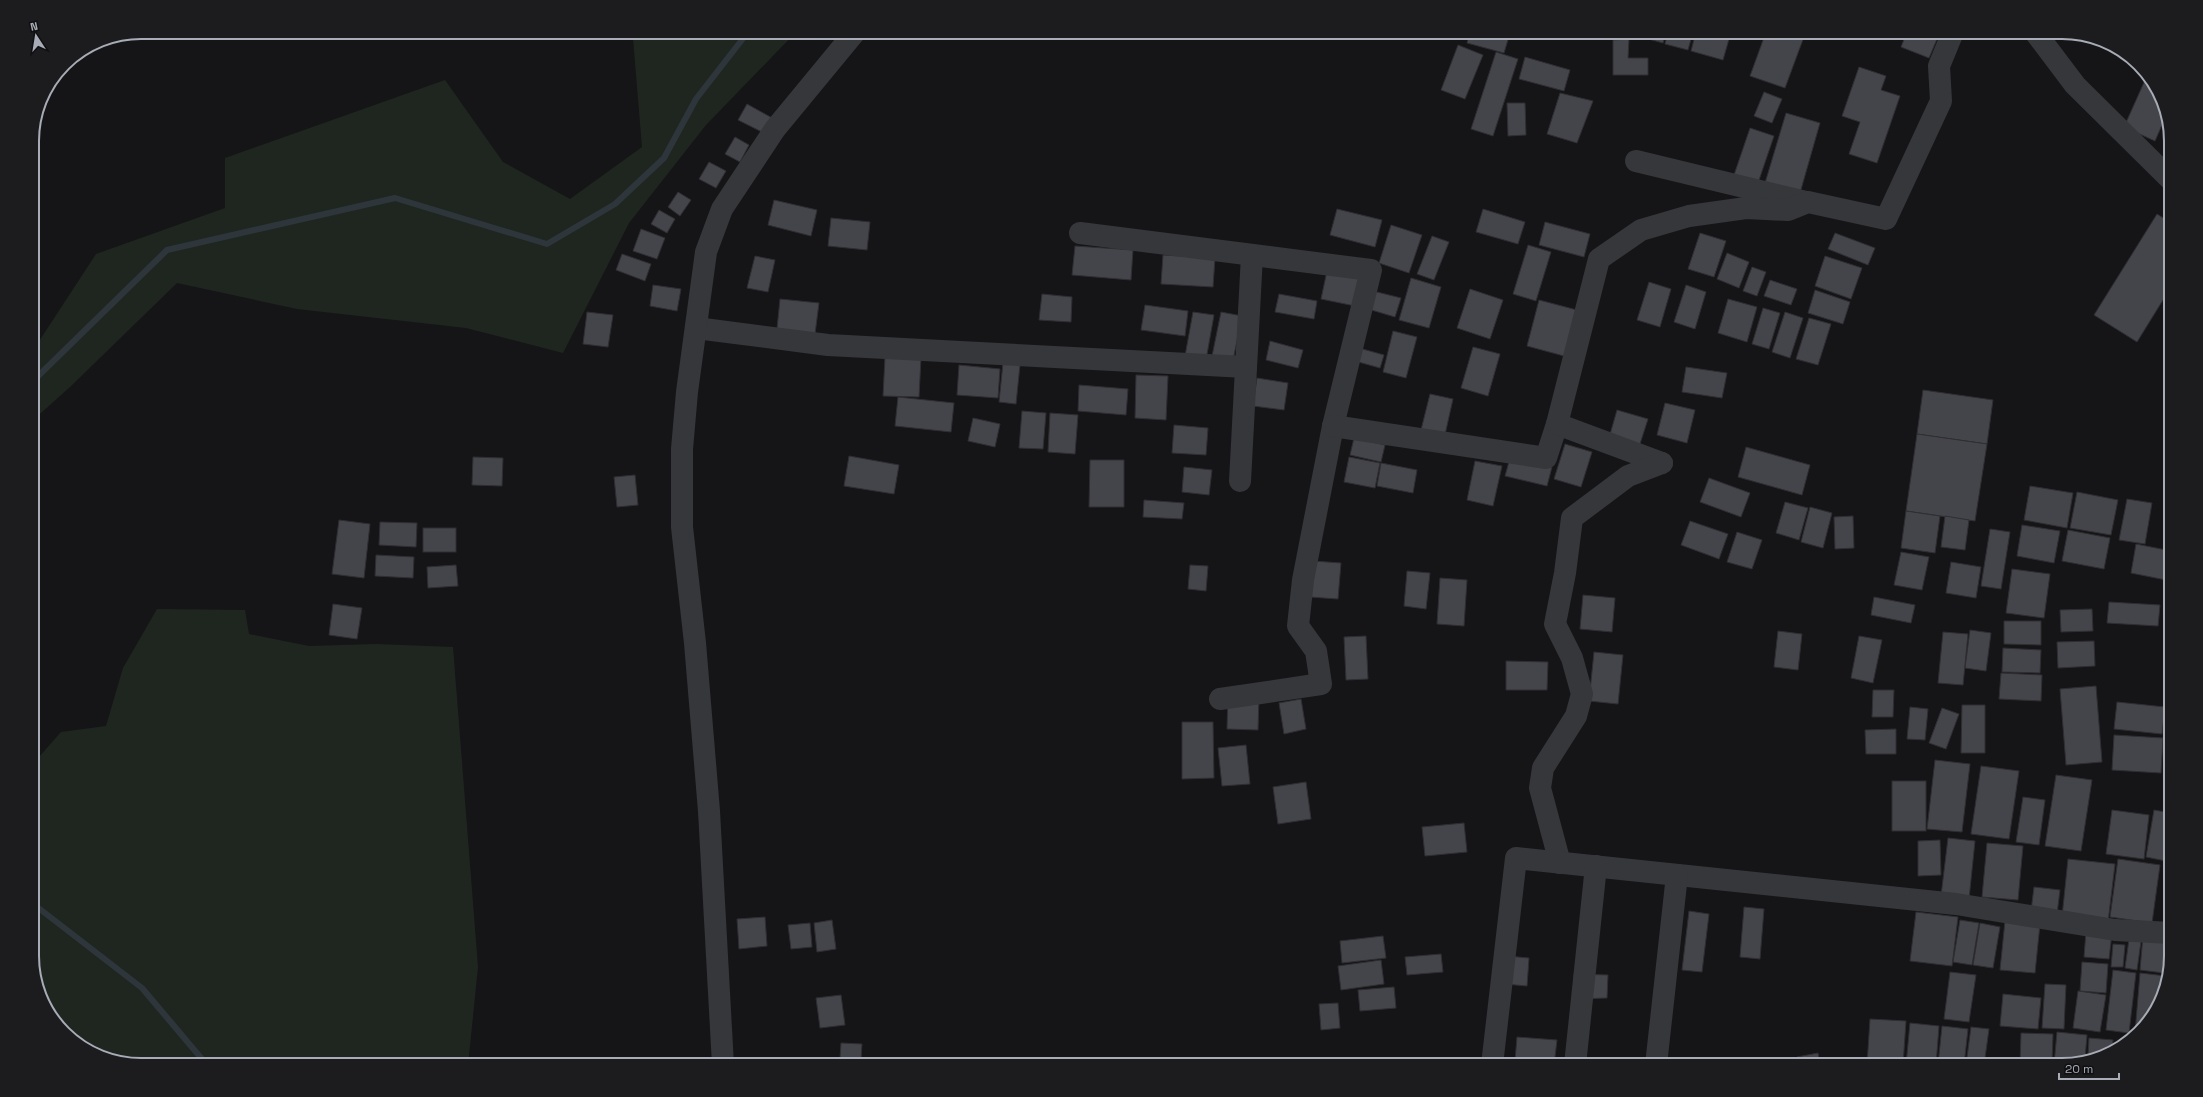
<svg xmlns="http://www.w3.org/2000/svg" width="2203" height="1097" viewBox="0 0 2203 1097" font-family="'Space Grotesk',sans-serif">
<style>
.green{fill:#1f2620}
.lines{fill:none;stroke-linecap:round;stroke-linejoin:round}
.stream{stroke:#2e363c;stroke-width:6}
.building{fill:#44454a;stroke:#2f2f33}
.minor{stroke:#36373b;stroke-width:22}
.tertiary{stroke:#36373b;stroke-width:22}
.rim{fill:none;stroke:#a7acb6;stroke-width:2}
</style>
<rect width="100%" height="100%" fill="#151517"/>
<g class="green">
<polygon points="641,32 796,32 706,125 629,223 563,353 466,328 297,309 177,283 70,387 32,421 32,352 96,254 225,208 225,158 445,80 503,162 570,199 642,147 633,38"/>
<polygon points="157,609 245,610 249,634 309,646 376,644 453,647 478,967 468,1065 141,1065 93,1054 50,1017 32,963 32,765 61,732 106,726 123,668"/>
</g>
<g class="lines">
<g class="stream">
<polyline points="32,382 167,250 395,198 547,244 615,204 664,158 696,99 748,32"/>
<polyline points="32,903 142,988 207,1065"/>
</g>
</g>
<g class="building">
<polygon points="1470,32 1510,33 1504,53 1467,43"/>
<polygon points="1630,32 1666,32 1663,43 1630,34"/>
<polygon points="1668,32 1693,32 1688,50 1665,44"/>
<polygon points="1696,32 1731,32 1723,60 1691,51"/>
<polygon points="1766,32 1805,34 1785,88 1750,76"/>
<polygon points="1907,32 1940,32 1929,58 1901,47"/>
<polygon points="1629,39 1628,58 1648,58 1648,75 1613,75 1613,40"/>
<polygon points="1458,45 1483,55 1465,99 1441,90"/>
<polygon points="1496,52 1518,59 1493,136 1471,129"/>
<polygon points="1525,57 1570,70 1564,91 1519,79"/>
<polygon points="1859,67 1886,76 1881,90 1900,96 1877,163 1849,154 1860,122 1842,116"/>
<polygon points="2146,78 2153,82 2165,118 2155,141 2124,127"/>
<polygon points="1764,92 1782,99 1772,123 1754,116"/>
<polygon points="1560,93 1593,101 1577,143 1547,134"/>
<polygon points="1507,103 1525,103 1526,135 1508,136"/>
<polygon points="747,104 774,119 766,134 738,120"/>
<polygon points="1786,113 1820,123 1800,193 1765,183"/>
<polygon points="1750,128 1774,136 1758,183 1734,175"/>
<polygon points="735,137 749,145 740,162 725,154"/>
<polygon points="709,162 726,171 716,188 699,179"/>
<polygon points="678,192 691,200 680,216 668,207"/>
<polygon points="774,200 817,210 811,236 768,225"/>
<polygon points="1337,209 1382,220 1375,247 1330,235"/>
<polygon points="1483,209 1525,222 1518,244 1476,232"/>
<polygon points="659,210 675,219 667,233 651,224"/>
<polygon points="2157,214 2171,223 2171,287 2137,342 2094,315"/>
<polygon points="831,218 870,222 867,250 828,246"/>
<polygon points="1545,222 1590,234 1584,257 1539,245"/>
<polygon points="1391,225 1422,235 1409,273 1379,263"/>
<polygon points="641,229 665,238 657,259 633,251"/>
<polygon points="1700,233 1726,241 1714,277 1688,269"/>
<polygon points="1835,233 1875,248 1868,265 1828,249"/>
<polygon points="1432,236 1449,242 1434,280 1417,274"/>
<polygon points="1528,245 1551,252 1536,301 1513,294"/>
<polygon points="1075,246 1133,250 1131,280 1072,275"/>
<polygon points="1727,253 1749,262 1739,288 1717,279"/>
<polygon points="622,254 651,264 645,281 616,270"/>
<polygon points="1163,255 1215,258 1213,287 1161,284"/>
<polygon points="755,256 775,260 768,292 747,288"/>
<polygon points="1825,256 1862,268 1851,299 1815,286"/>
<polygon points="1752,267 1766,272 1757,296 1743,291"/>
<polygon points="1327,271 1362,279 1355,306 1321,299"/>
<polygon points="1411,278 1441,287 1429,328 1399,320"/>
<polygon points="1770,280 1797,289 1791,305 1764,296"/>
<polygon points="1649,282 1671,289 1660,327 1637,320"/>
<polygon points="653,285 681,289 677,311 650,306"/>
<polygon points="1686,285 1706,292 1695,329 1674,322"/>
<polygon points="1470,289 1503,300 1490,339 1457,328"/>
<polygon points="1815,290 1850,302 1843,324 1808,313"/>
<polygon points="1373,291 1401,298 1395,317 1368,309"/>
<polygon points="1042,294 1072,297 1071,322 1039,320"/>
<polygon points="1279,294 1317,301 1314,319 1275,312"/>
<polygon points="780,299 819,303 815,334 777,329"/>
<polygon points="1728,299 1757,307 1747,342 1718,333"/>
<polygon points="1539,300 1577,310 1564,356 1527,346"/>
<polygon points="1145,305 1188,311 1185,336 1141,330"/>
<polygon points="1763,308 1780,313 1769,349 1752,344"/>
<polygon points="587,312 613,315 608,347 583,344"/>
<polygon points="1193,312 1214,315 1206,360 1185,356"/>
<polygon points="1221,312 1242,316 1232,365 1211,361"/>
<polygon points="1785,312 1803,318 1790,358 1772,352"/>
<polygon points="1809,318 1831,324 1818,365 1796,359"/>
<polygon points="1393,331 1417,337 1406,378 1383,372"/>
<polygon points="1270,341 1303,350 1298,368 1266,360"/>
<polygon points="1473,347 1500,354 1488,396 1461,388"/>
<polygon points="1359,348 1384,355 1380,368 1355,361"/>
<polygon points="885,357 921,358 919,397 883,396"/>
<polygon points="1003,363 1020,365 1016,404 999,402"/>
<polygon points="959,365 1000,369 998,398 957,395"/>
<polygon points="1686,367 1727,373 1722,398 1682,392"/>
<polygon points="1136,375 1168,376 1166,420 1135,418"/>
<polygon points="1257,378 1288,383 1284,410 1253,406"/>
<polygon points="1079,385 1128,389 1126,415 1078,411"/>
<polygon points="1923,390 1993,400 1987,444 1917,434"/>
<polygon points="1430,394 1453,399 1444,439 1420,434"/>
<polygon points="898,397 954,403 951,432 895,426"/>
<polygon points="1665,403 1695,410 1687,443 1657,435"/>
<polygon points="1617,410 1648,419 1639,447 1609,438"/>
<polygon points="1022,411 1046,413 1043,449 1019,448"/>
<polygon points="1050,413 1078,415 1075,454 1048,452"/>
<polygon points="973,418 1000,424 995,447 968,441"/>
<polygon points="1174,425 1208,428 1206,455 1172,453"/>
<polygon points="1917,434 1987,444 1975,521 1906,511"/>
<polygon points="1354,438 1385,445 1381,462 1350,455"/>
<polygon points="1565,444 1592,452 1581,487 1554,479"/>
<polygon points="1746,447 1810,465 1802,495 1738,477"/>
<polygon points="849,456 899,465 894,494 844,486"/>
<polygon points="473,457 503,458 502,486 472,485"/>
<polygon points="1349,457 1380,463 1375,488 1344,482"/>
<polygon points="1510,458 1552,467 1547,486 1505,476"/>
<polygon points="1090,460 1124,460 1124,507 1089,507"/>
<polygon points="1475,461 1502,466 1493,506 1467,500"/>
<polygon points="1381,463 1417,470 1413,493 1377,486"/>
<polygon points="1184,467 1212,470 1209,495 1182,492"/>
<polygon points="635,475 638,505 617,507 614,477"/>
<polygon points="1709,478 1750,493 1741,517 1700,502"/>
<polygon points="2030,486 2073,493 2067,528 2024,520"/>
<polygon points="2077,492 2118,500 2111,535 2070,528"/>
<polygon points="2127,499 2152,503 2145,544 2119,540"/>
<polygon points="1144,500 1184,503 1182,519 1143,517"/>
<polygon points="1785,502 1808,508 1799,540 1776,533"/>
<polygon points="1810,507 1832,513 1823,548 1801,542"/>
<polygon points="1906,511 1940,516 1935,553 1901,548"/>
<polygon points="1853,516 1854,548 1835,549 1834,517"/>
<polygon points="1945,516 1969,520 1965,550 1941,547"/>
<polygon points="339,520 370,524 364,578 332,574"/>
<polygon points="1690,521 1728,534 1719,559 1681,545"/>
<polygon points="380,522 417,523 416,547 379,545"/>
<polygon points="2022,525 2060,531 2054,563 2017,556"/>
<rect x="423" y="528" width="33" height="24"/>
<polygon points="1990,529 2010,532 2001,589 1981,586"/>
<polygon points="2068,530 2110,538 2104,569 2062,561"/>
<polygon points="1737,532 1762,540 1752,569 1727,562"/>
<polygon points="2136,544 2171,551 2171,581 2131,573"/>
<polygon points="1901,552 1929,557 1922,590 1894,585"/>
<polygon points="376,555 414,557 413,578 375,576"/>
<polygon points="1313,561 1341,563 1338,599 1310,597"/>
<polygon points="1951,562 1981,567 1976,598 1946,593"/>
<polygon points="456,565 458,586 428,588 427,567"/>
<polygon points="1190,565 1208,566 1206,591 1188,589"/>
<polygon points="2012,569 2050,574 2044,618 2006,613"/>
<polygon points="1407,571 1430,573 1426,609 1404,606"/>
<polygon points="1440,578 1467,580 1464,626 1437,624"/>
<polygon points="1583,595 1615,598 1612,632 1580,629"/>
<polygon points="1874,597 1915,605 1911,623 1871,615"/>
<polygon points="2109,602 2160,605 2158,626 2107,623"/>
<polygon points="333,604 362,608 357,639 329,635"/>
<polygon points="2092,609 2093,631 2061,632 2060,610"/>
<polygon points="2004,621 2041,621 2041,645 2004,644"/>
<polygon points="1970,630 1991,633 1986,671 1965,668"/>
<polygon points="1778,631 1802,634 1798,670 1774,667"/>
<polygon points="1943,632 1968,634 1963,685 1938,683"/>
<polygon points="1366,636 1368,679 1346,680 1344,637"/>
<polygon points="1859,636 1882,640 1873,683 1851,678"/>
<polygon points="2094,641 2095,666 2058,668 2057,642"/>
<polygon points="2003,648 2041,650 2040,673 2002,672"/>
<polygon points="1594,652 1623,655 1618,704 1589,701"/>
<polygon points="1506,661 1548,662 1547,690 1506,690"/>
<polygon points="2001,673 2042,675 2041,701 1999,699"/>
<polygon points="2096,686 2102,762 2066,765 2060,689"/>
<polygon points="1873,690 1894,690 1893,717 1872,717"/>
<polygon points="1228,694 1259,695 1258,730 1227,729"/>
<polygon points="1301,699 1306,729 1284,734 1279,703"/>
<polygon points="2117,702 2165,707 2162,734 2114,729"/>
<polygon points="1962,705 1985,705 1985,753 1961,753"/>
<polygon points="1910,707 1928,709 1925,740 1907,739"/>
<polygon points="1942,708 1959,714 1946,749 1929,743"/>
<polygon points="1182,722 1213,722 1214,778 1182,779"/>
<polygon points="1896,729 1896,754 1866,754 1865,730"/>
<polygon points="2114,735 2163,738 2161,773 2112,770"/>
<polygon points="1246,745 1250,784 1222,786 1218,748"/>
<polygon points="1935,760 1970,764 1962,832 1927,829"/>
<polygon points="1981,766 2019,771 2009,839 1971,834"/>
<polygon points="2056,775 2092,780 2081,851 2045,846"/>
<rect x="1892" y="781" width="34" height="50"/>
<polygon points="1306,782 1311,819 1278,824 1273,787"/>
<polygon points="2023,797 2045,800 2039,845 2016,842"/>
<polygon points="2112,810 2149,815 2144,859 2106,854"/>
<polygon points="2154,810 2171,813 2171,862 2146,857"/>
<polygon points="1464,823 1467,852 1425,856 1422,827"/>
<polygon points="1948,838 1975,841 1969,899 1941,896"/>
<polygon points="1940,840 1941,875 1918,876 1918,841"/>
<polygon points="1987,843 2023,846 2018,900 1982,897"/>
<polygon points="2068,859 2115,864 2108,922 2062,917"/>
<polygon points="2118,859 2160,865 2152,923 2110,917"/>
<polygon points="2034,887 2060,890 2057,914 2031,911"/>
<polygon points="1744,907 1764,909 1760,959 1740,957"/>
<polygon points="2169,910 2171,910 2171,928 2167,928"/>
<polygon points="1689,911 1709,914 1702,972 1682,970"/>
<polygon points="1916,912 1958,917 1952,966 1910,961"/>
<polygon points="765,917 767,946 739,949 737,919"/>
<polygon points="832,920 836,949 817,952 814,923"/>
<polygon points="1960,920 1979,923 1972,965 1953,962"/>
<polygon points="2005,921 2040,924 2035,973 2000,970"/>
<polygon points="810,923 812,947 791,949 788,925"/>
<polygon points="1980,923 2000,927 1993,968 1973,965"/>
<polygon points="2086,931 2112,933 2109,959 2084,957"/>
<polygon points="2130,932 2142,934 2137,970 2125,968"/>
<polygon points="1383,936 1386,958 1342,963 1340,941"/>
<polygon points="2143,936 2168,939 2164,973 2140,970"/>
<polygon points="2171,936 2171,956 2170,961 2167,960"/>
<polygon points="2113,944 2125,945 2123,967 2111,967"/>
<polygon points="1441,954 1443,972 1407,975 1405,957"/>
<polygon points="1497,955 1529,958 1527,986 1494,983"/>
<polygon points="1381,960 1384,984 1341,990 1338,966"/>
<polygon points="2082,962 2108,964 2106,993 2080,991"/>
<polygon points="2166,963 2169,963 2167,975 2165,975"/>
<polygon points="2113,970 2136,973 2129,1033 2106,1030"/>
<polygon points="1950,972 1976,975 1969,1022 1944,1019"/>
<polygon points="2140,973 2166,976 2160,1004 2135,1033"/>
<polygon points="1574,974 1608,975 1607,998 1574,999"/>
<polygon points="2045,984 2066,985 2064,1029 2042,1028"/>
<polygon points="1394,987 1396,1008 1360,1011 1358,990"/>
<polygon points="2078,991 2106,995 2100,1032 2073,1028"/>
<polygon points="2003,994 2041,998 2038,1029 2000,1026"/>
<polygon points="841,995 845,1025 820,1028 816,998"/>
<polygon points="1338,1003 1340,1028 1321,1030 1319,1004"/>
<polygon points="1870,1019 1906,1021 1903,1065 1867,1065"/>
<polygon points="1910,1023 1939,1026 1936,1065 1906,1065"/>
<polygon points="1942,1026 1968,1029 1964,1065 1938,1065"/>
<polygon points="1971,1027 1989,1029 1984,1065 1966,1065"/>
<polygon points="2057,1032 2087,1035 2085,1058 2062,1065 2054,1065"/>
<polygon points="2021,1033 2053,1034 2052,1065 2020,1065"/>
<polygon points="1517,1037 1557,1040 1554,1065 1515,1061"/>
<polygon points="2089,1038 2113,1040 2112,1050 2088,1057"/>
<polygon points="841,1043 862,1044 861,1060 840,1058"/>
<polygon points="1818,1053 1820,1065 1798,1065 1797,1057"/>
</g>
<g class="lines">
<g class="minor">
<polyline points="1636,161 1806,202"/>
<polyline points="1080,233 1371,270 1333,426 1303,580 1298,626 1316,651 1321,684 1220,699"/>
<polyline points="696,328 828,345 1246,367"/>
<polyline points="1333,426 1546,458 1557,424"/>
<polyline points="1662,463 1557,424 1599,259 1641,230 1689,216 1746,208 1788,210 1808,202 1886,219 1941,101 1939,66 1953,32"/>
<polyline points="1240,481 1252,255"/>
<polyline points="1560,863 1540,788 1543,768 1576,716 1582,694 1572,658 1555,624 1565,573 1572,518 1628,476 1662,463"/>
<polyline points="723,1065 709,811 695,643 682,527 682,449 687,392 706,252 722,209 775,129 855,32"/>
<polyline points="1492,1065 1516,858 1956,904 2115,930 2171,933"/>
<polyline points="1575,1065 1596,866"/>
<polyline points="1656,1065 1677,875"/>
</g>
<polyline class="tertiary" points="2035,32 2075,85 2171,180"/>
</g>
<path d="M0 0H2203V1097H0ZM141 39H2062A102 102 0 0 1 2164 141V956A102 102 0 0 1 2062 1058H141A102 102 0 0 1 39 956V141A102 102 0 0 1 141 39Z" fill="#1c1c1f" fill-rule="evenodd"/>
<path class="rim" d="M141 39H2062A102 102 0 0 1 2164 141V956A102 102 0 0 1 2062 1058H141A102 102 0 0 1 39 956V141A102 102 0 0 1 141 39Z"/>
<g transform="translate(36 36) rotate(348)" stroke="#101012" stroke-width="3" paint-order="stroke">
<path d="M0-3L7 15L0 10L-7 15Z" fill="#a7acb6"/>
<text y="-6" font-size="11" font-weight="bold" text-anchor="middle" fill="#a7acb6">N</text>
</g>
<path d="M2059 1073v6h60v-6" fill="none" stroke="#a7acb6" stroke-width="2"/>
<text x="2065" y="1073" font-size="12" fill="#a7acb6" stroke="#101012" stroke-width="3" paint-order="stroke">20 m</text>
</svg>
